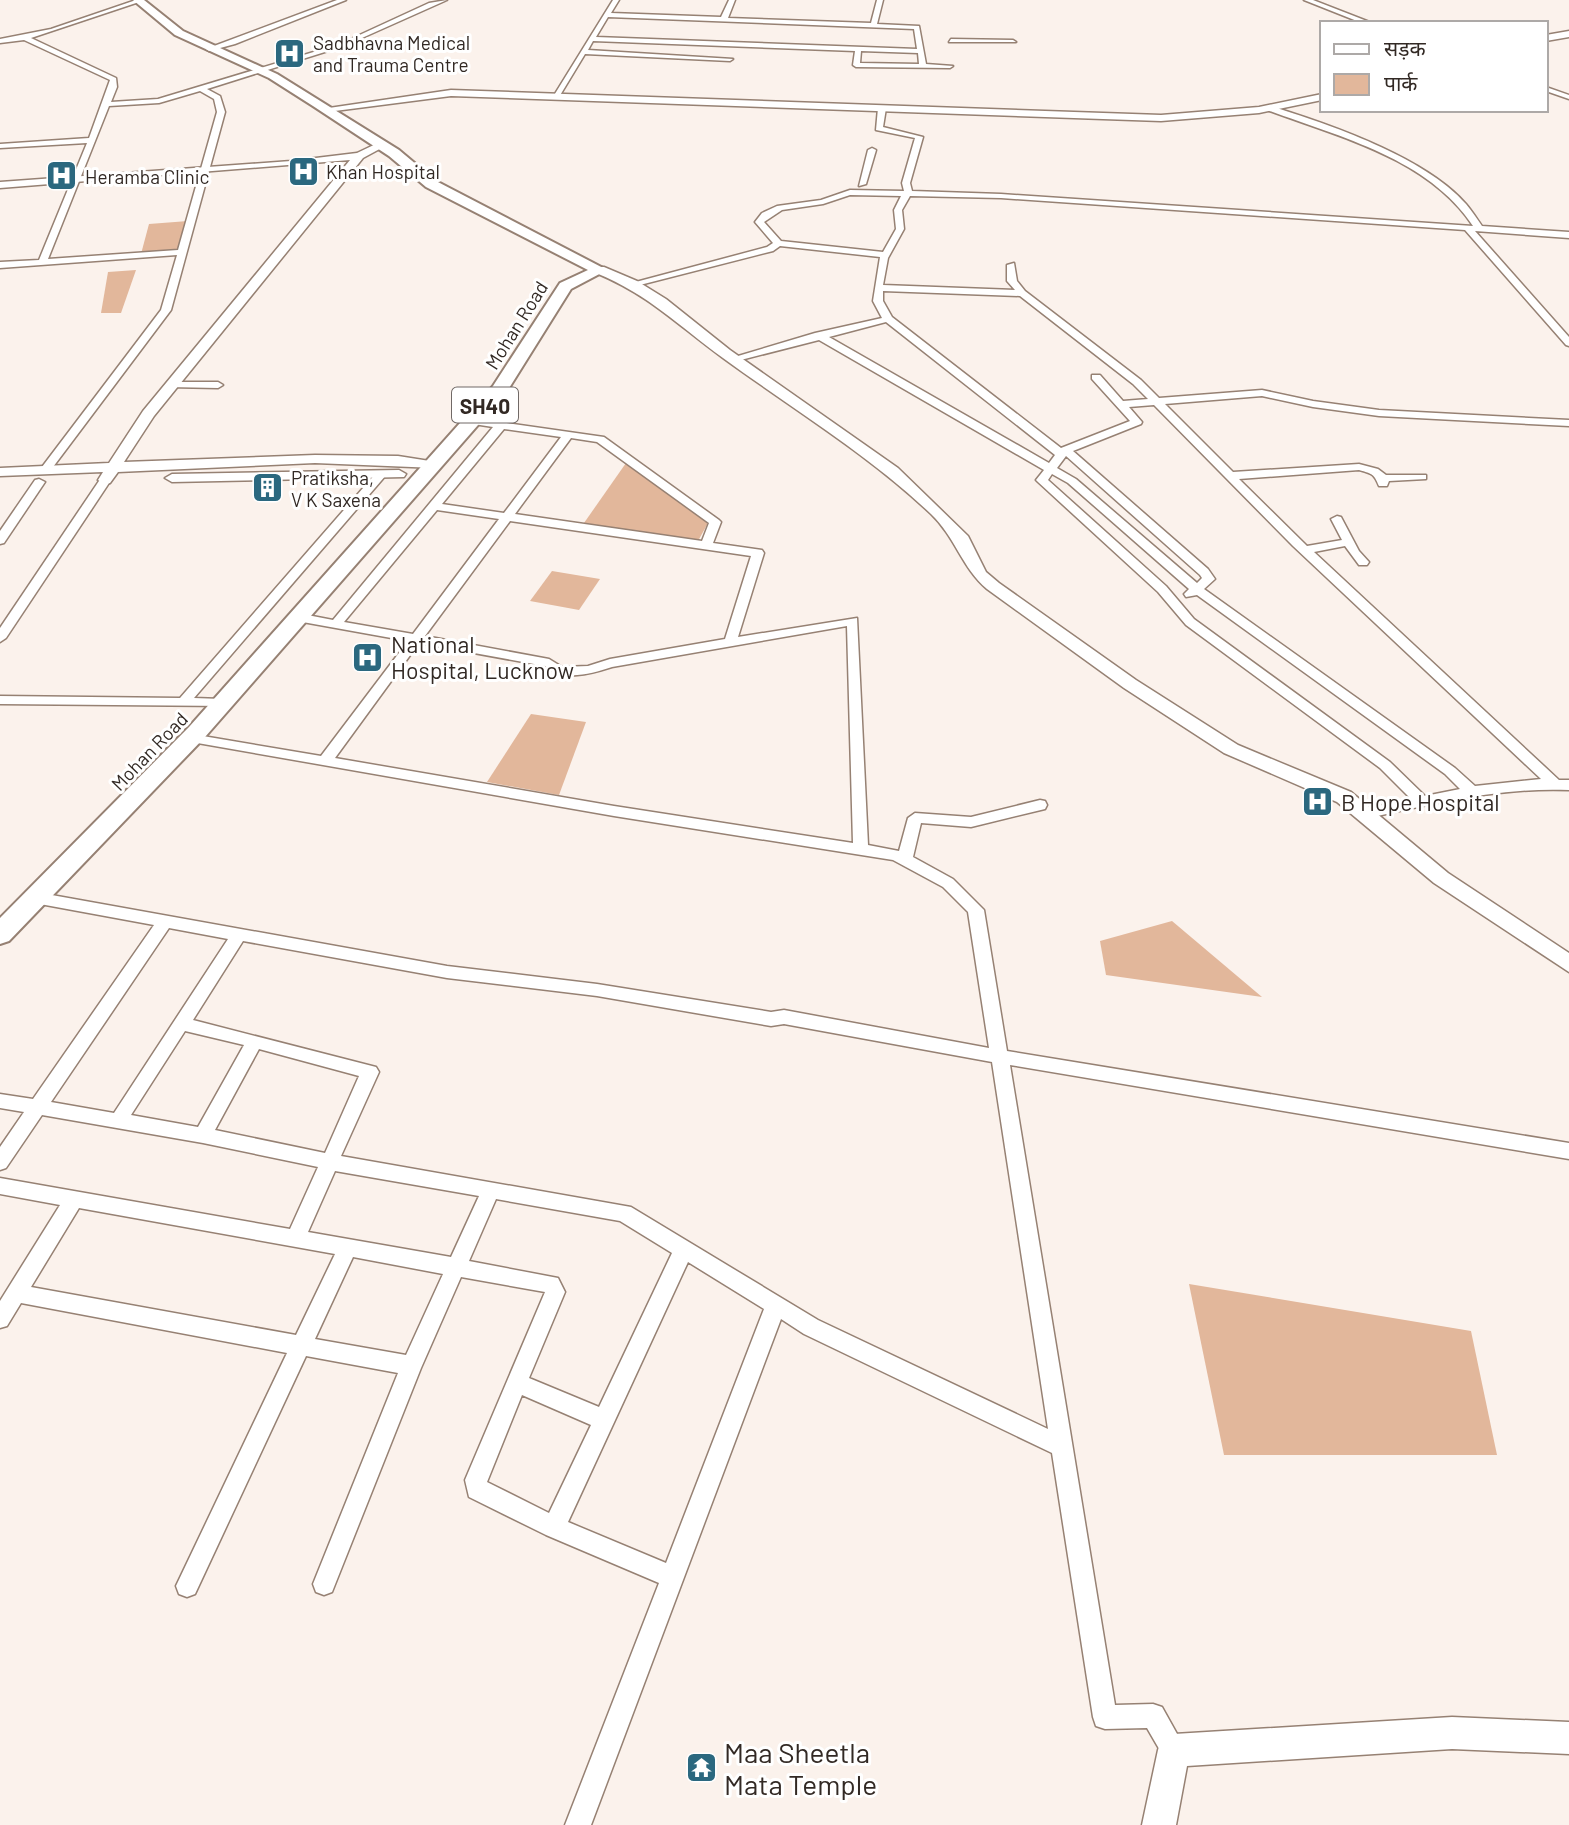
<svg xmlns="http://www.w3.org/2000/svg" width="1569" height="1825" viewBox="0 0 1569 1825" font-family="Barlow,'Noto Sans Devanagari',sans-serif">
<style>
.green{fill:#e2b79b}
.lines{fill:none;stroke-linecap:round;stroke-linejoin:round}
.minor-casing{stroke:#968173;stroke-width:3}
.tertiary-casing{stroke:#968173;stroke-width:3}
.primary-casing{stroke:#968173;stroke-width:4}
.minor{fill:#fff;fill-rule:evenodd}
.tertiary{fill:#fff;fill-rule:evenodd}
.primary{fill:#fff;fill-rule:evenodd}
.labels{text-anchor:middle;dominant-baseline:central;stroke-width:6;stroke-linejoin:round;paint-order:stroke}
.far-poi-label{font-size:19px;fill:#322924;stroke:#fff;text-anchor:start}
.far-street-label{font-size:19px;fill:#322924;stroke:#fff}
.shield{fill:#fff;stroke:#706966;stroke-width:2}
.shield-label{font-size:21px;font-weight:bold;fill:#322924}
.poi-label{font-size:23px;fill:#322924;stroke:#fff;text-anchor:start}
.near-poi-label{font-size:28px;fill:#322924;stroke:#fff;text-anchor:start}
</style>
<rect width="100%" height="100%" fill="#fbf2ec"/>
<g class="green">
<polygon points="188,221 180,251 141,254 149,224"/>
<polygon points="136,270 121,313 101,313 108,272"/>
<polygon points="626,463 708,523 698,541 584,523"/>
<polygon points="552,571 600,579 579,610 530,601"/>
<polygon points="531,714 586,722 559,795 487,782"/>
<polygon points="1172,921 1262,997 1106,975 1100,941"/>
<polygon points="1189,1284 1471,1331 1497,1455 1224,1455"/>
</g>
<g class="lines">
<defs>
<g id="minor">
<path d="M136,0L142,1L31,38L116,78L117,87L111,102L158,99L340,44L429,3L447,0L344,46L207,89L220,96L225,112L171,310L50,471H42V467L161,310L177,255L0,268V262L39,260L87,143L0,148V144L89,138L110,80L24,40L0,43V39L51,29ZM200,91L214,99L217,112L178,250L48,259L109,106L159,103Z"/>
<polygon points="337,0 346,0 235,44 209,51 206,49"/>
<path d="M613,0H619L611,13L721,17L729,0H735L728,18L871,23L877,0H883L877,24L919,26L926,64L953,66L950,68L856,67L853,65L855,51L593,41L588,50L733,59L730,61L585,54L559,97H553ZM608,17L914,29L917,49L596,37ZM861,51L918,53L919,64L860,63Z"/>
<polygon points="1304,0 1313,0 1372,23 1362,23"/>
<polygon points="951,39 1013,40 1016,42 949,42"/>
<polygon points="1546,87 1569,95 1569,99 1546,91"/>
<path d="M882,106L886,108L883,127L923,137L910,183L912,191L1001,194L1473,226C1428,158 1339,137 1267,110L1270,106C1329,124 1425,157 1466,204C1472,211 1477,219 1482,226L1569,232V238L1475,231L1569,337V346L1566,345L1465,230L1001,198L910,196L902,210L904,229L888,258L883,285L1015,290L1007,281V265L1014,263L1017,281L1025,291L1141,380L1159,398L1262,390L1313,401L1379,410L1569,420V426L1379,416L1313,407L1262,396L1165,404L1233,472L1359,464L1378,469L1386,475H1426V479L1389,481L1387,486H1379C1374,474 1373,474 1359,470L1239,479L1307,546L1342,540L1331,519L1337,516L1341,517L1359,551L1369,562L1367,565H1359L1345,546L1314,552L1559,780H1569V790C1499,787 1432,804 1364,819L1359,818L1357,814L1359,810L1411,799L1380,768L1186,625L1158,592L1038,482L1036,480L1044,470L819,340L733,362L728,359L815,333L882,318L873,301L880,257L780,246L773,251L632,287V283L767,247L773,243L755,222L762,213L777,206L821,200L850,190L904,191L902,183L915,138L876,130L878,108ZM850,195L901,196L894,210L896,229L883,252L781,241L764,222L782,210L823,204ZM883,291L1020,296L1133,384L1148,399L1123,401L1100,375H1092V379L1130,421L1061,448L892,317L883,301ZM886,322L1055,455L1049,463L829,337ZM1154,405L1293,546L1541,779L1475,786L1455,768L1204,589L1215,579L1208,569L1073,451L1141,424L1142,422L1129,407ZM1066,456L1200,575L1202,578L1197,583L1076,479L1057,468ZM1052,474L1068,483L1189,589L1184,594L1186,597L1197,595L1445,774L1460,789L1425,796L1390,762L1194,619L1166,586L1048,480Z"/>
<polygon points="872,148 876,150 866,184 859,186 868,150"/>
<polygon points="172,382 218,382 223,385 218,388 168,387 167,385"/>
<path d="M471,418L604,437L719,520L721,522L713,543L762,550L764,553L738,637L857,618L868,845L899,851L908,818L915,813L971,817L1040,800L1045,801L1047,805L1045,809L971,827L921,823L913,857L953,879L984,910L1007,1051L1569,1143V1159L1010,1065L1115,1705L1153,1704L1162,1707L1186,1750L1183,1759L1174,1762L1165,1759L1147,1728L1105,1729L1096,1726L1093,1717L1052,1453L804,1334L781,1319L591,1825H565L659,1583L546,1535L469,1497L465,1480L545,1292L461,1277L421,1368L332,1592L324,1595L316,1592L313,1584L398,1373L306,1356L195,1594L187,1597L179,1594L176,1586L287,1353L21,1303L7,1326L0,1328V1301L60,1205L0,1194V1178L290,1229L318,1167L203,1143L42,1115L6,1168L0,1170V1147L24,1112L0,1108V1094L33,1099L154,925L29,902L27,898L29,894L35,892L447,966L597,984L771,1012L784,1010L989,1048L968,912L943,887L893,860L614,816L186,741L184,738L186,735L191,734L321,756L408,641L297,621L291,617L297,613L333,620L493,427L467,423L466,421ZM504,429L561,437L504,513L442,504ZM571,438L597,442L709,523L702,541L515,514ZM437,510L499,519L413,634L344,622ZM510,521L751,556L725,639L610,659L588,666L562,667L549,659L425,636ZM847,626L853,843L614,806L335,758L419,643L545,666C564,682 590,674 612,667ZM169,928L228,939L114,1113L51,1102ZM243,941L447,978L597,996L771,1026L784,1024L992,1062L1048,1429L818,1320L631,1207L341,1156L379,1072L376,1067L193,1020ZM185,1031L244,1045L198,1127L131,1115ZM259,1049L359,1076L325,1153L215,1130ZM335,1171L479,1196L451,1257L308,1232ZM496,1199L620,1221L672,1253L599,1407L529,1378L565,1292L558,1278L469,1261ZM79,1208L335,1254L296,1335L31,1287ZM353,1257L443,1274L406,1355L315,1339ZM688,1262L764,1309L666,1563L568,1522ZM522,1395L591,1425L549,1513L487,1482Z"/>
<polygon points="377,472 387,474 194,698 222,699 229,703 227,706 0,704 0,696 180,698"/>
<polygon points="105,477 111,480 6,638 0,642 0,628 101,478"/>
<polygon points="39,479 45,482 4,543 0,544 0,531 35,480"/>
</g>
<g id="tertiary">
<polygon points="1569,31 1569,37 1546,41 1546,35"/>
<polygon points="451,90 1161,115 1259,107 1322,94 1322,100 1259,113 1161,121 451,96 327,112 322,109"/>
<polygon points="378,143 387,145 363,158 154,416 124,462 315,455 398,456 436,462 436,468 315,463 118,472 110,483 105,484 98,480 103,472 0,476 0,468 109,463 143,411 350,160 0,188 0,182 291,161 357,153"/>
<path d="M596,267H604L637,281L666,299L730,350L898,468L968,536L986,572L999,583L1136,680L1238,745L1351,792L1448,873L1569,953V972L1434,883L1337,802L1224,753L1124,688L987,589C962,568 956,538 931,514C868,454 793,409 723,358C676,324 651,296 596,273Z"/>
<polygon points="399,470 406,474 404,477 172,482 165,478 172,474"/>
<polygon points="1452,1717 1569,1722 1569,1754 1452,1749 1187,1766 1176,1825 1142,1825 1158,1750 1162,1738 1174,1734"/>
</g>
<polygon id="primary" points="133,0 144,0 183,31 277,74 399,150 436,181 607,270 571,289 506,393 205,737 9,941 0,944 0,918 189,727 493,386 560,283 588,270 426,187 389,156 313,106 269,78 175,35"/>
</defs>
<use href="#minor" class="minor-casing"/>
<use href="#tertiary" class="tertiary-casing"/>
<use href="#primary" class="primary-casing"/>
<use href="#minor" class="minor"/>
<use href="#tertiary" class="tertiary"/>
<use href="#primary" class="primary"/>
</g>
<defs>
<symbol id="hospital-square" viewBox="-11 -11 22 22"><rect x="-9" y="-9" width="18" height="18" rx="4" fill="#2b687f" stroke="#fff"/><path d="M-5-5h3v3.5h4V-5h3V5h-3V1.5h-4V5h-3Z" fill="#fff"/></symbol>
<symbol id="building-square" viewBox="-11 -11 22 22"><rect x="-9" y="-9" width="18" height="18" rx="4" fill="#2b687f" stroke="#fff"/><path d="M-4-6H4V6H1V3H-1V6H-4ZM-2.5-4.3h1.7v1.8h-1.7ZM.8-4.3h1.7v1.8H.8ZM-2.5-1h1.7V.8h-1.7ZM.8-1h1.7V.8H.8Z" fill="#fff"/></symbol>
<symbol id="temple-square" viewBox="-11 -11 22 22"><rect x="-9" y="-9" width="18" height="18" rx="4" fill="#2b687f" stroke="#fff"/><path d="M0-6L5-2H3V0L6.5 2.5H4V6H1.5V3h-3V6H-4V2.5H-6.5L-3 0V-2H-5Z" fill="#fff"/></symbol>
</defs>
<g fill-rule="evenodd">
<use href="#hospital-square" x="272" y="36" width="35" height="35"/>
<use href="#hospital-square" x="286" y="154" width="35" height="35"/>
<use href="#hospital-square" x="44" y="158" width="35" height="35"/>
<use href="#building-square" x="250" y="470" width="35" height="35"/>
<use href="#hospital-square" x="350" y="640" width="35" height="35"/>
<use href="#hospital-square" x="1300" y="784" width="35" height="35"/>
<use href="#temple-square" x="684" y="1750" width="35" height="35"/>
</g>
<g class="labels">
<g class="far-poi-label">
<text x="313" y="42">Sadbhavna Medical<tspan x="313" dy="22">and Trauma Centre</tspan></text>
<text x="326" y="171">Khan Hospital</text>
<text x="85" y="176">Heramba Clinic</text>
<text x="291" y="477">Pratiksha,<tspan x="291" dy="22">V K Saxena</tspan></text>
</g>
<g class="far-street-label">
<text transform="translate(516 325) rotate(-58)">Mohan Road</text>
<text transform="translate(149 751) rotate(-46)">Mohan Road</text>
</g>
<rect class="shield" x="452" y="387.5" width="66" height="35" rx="5"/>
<g class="shield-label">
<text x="485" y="405">SH40</text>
</g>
<g class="poi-label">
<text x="391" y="644">National<tspan x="391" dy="26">Hospital, Lucknow</tspan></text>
<text x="1341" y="802">B Hope Hospital</text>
</g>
<g class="near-poi-label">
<text x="724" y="1752">Maa Sheetla<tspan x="724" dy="32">Mata Temple</tspan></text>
</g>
</g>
<rect x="1320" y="21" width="228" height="91" fill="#ffffff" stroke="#ada9a7" stroke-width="2"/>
<rect x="1334" y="44" width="35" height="10" fill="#ffffff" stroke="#ada9a7" stroke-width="2"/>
<text x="1384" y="56" font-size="21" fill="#322924">सड़क</text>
<rect x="1334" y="74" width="35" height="21" fill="#e2b79b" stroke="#ada9a7" stroke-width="2"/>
<text x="1384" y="91" font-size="21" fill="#322924">पार्क</text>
</svg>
